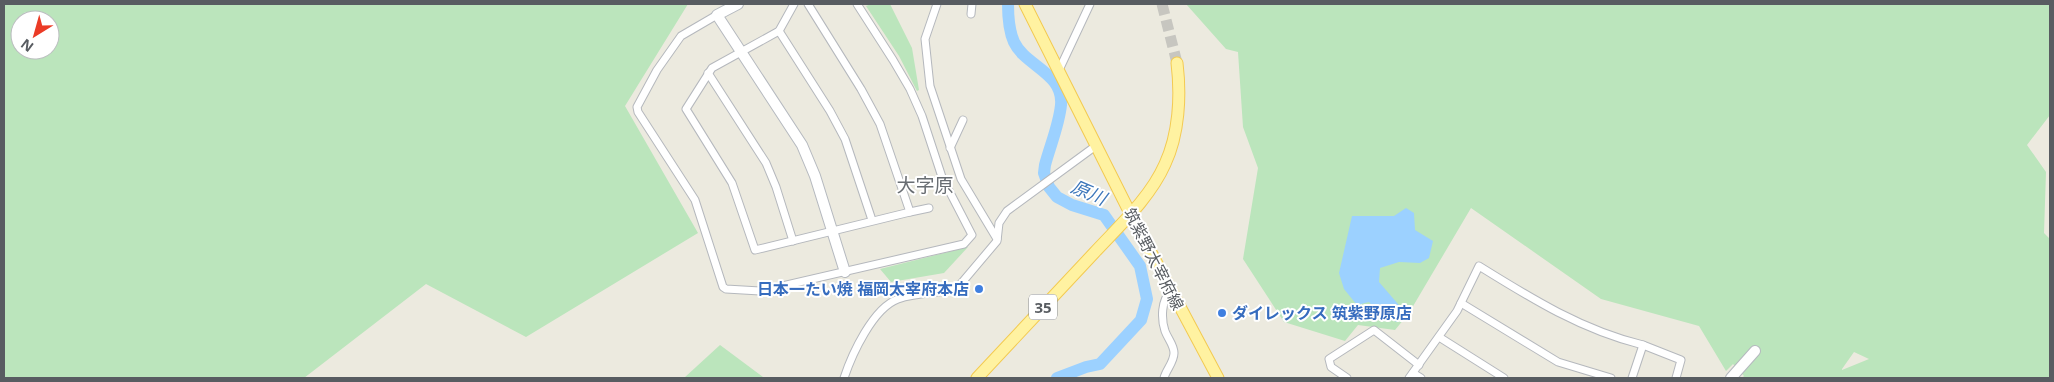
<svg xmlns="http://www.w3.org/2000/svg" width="2054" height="382" viewBox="0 0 2054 382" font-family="'Noto Sans','Noto Sans JP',sans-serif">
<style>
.green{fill:#bbe5bc;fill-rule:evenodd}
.water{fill:#9cd1ff}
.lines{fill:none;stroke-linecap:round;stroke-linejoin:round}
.river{stroke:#9cd1ff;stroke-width:12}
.primary-tunnel{stroke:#c7c6c0;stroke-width:11;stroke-dasharray:11 5.5;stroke-linecap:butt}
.street-casing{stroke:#b5b8bd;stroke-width:9}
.secondary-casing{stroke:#b5b9bf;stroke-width:12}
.primary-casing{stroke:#f3ca51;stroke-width:13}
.street{stroke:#fff;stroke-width:7}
.secondary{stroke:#fff;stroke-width:10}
.primary{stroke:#fff2a1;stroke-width:11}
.shop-dot{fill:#3f7fe0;stroke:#fff;stroke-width:2}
.labels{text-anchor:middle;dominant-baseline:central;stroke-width:4;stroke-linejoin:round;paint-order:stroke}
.shield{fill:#fff;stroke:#8a8d90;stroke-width:1}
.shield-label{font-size:15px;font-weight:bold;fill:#585c61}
.street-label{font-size:16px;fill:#585c61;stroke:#fff}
.shop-label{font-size:16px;font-weight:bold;fill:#366cbe;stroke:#fff;text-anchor:end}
.water-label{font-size:18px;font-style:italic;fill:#3c76ba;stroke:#fff}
.quarter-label{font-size:19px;fill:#696e73;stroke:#fff}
</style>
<rect width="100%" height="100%" fill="#eceadf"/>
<g class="green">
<path d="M4,4H688L625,106L698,233L526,337L426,284L304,378H4ZM20,20H50V50H20Z"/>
<polygon points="871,4 890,4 912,48 919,90 917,91 899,56 866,6"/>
<path d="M1186,4H2050V115L2027,145L2046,172L2044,233L2050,239V378H1742L1744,376L1733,364L1726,371L1699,326L1601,299L1471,208L1409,313L1395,330L1358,325L1345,341L1284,322L1243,259L1258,168L1243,127L1238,52L1226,49ZM1854,352L1869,359L1842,370V369Z"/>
<polygon points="968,247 944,273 891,282 880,269"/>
<polygon points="720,345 763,377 684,378"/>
</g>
<polygon class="water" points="1406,208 1414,213 1415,230 1433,241 1429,258 1420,263 1399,262 1380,268 1379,282 1404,311 1397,322 1381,315 1369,302 1357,305 1344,289 1339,273 1352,216 1394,216"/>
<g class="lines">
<path class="river" d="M1008,4C1008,16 1009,31 1014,42C1025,66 1064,73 1061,105C1059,125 1050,146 1045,165L1044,173L1049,187L1057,197L1072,205L1104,215L1140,266L1147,299L1141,320L1100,364L1086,367L1057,378"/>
<polyline class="primary-tunnel" points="1162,4 1177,63"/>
<defs>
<g id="street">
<polyline points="794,4 779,31 712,68 686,109 732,183 755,250 910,212 880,124 861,89 808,4"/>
<polyline points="937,4 925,39 930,86 961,179 997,239"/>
<polyline points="971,14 972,4"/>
<polyline points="717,15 681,36 657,70 637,107 638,112 695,200 723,287 726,289 760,291 964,244 972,235 942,177 922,116 910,89 893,60 857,4"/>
<polyline points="779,31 830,111 845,139 872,220"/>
<polyline points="1059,70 1090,4"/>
<polyline points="708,73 766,163 776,187 793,241"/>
<polyline points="950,148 963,120"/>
<polyline points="910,212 929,208"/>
<polyline points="1461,303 1558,362 1611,378"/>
<polyline points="1439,337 1504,378"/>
<polyline points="1643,345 1681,360 1676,378"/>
<polyline points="1413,373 1421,378"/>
<path d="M844,378C852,354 873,308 898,299C915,293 935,293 953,290L959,286L997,241L999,223L1007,211L1097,145"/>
<path d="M1164,378C1166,370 1174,362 1174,353C1174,345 1168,339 1165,331C1161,319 1161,300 1171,291"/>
<polyline points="1347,378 1331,367 1329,359 1374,330 1419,365"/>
<path d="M1409,378L1457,311L1479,266C1532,299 1582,330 1643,345L1632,378"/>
</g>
<g id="secondary">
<polyline points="738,4 717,15 802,145 815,176 845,272"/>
<polyline points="1731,378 1755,351"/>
</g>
<g id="primary">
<polyline points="1025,4 1130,213 1218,378"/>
<path d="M977,378C1016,336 1055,295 1094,253C1119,226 1150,198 1165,164C1179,134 1181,96 1177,63"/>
</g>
</defs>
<use href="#street" class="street-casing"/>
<use href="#secondary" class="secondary-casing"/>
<use href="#primary" class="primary-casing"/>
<use href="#street" class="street"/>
<use href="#secondary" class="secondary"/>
<use href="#primary" class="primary"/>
</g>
<g class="shop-dot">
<circle cx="979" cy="289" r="5"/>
<circle cx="1222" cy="313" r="5"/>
</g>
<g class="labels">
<rect class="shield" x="1029" y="294.5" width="28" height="25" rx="4"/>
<g class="shield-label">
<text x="1043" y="307">35</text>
</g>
<g class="street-label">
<text transform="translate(1154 259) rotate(63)">筑紫野太宰府線</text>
</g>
<g class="shop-label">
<text x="969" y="289">日本一たい焼 福岡太宰府本店</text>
<text x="1232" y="313" text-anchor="start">ダイレックス 筑紫野原店</text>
</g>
<g class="water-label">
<text transform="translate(1089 192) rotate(23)">原川</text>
</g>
<g class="quarter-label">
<text x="925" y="185">大字原</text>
</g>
</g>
<rect width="2054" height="382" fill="none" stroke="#585c61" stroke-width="10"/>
<g transform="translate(35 35) rotate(217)"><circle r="24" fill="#ffffff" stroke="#bcbec0"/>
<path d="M0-4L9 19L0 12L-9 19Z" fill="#eb3b26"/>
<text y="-8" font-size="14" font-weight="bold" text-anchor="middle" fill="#585c61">N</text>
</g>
</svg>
